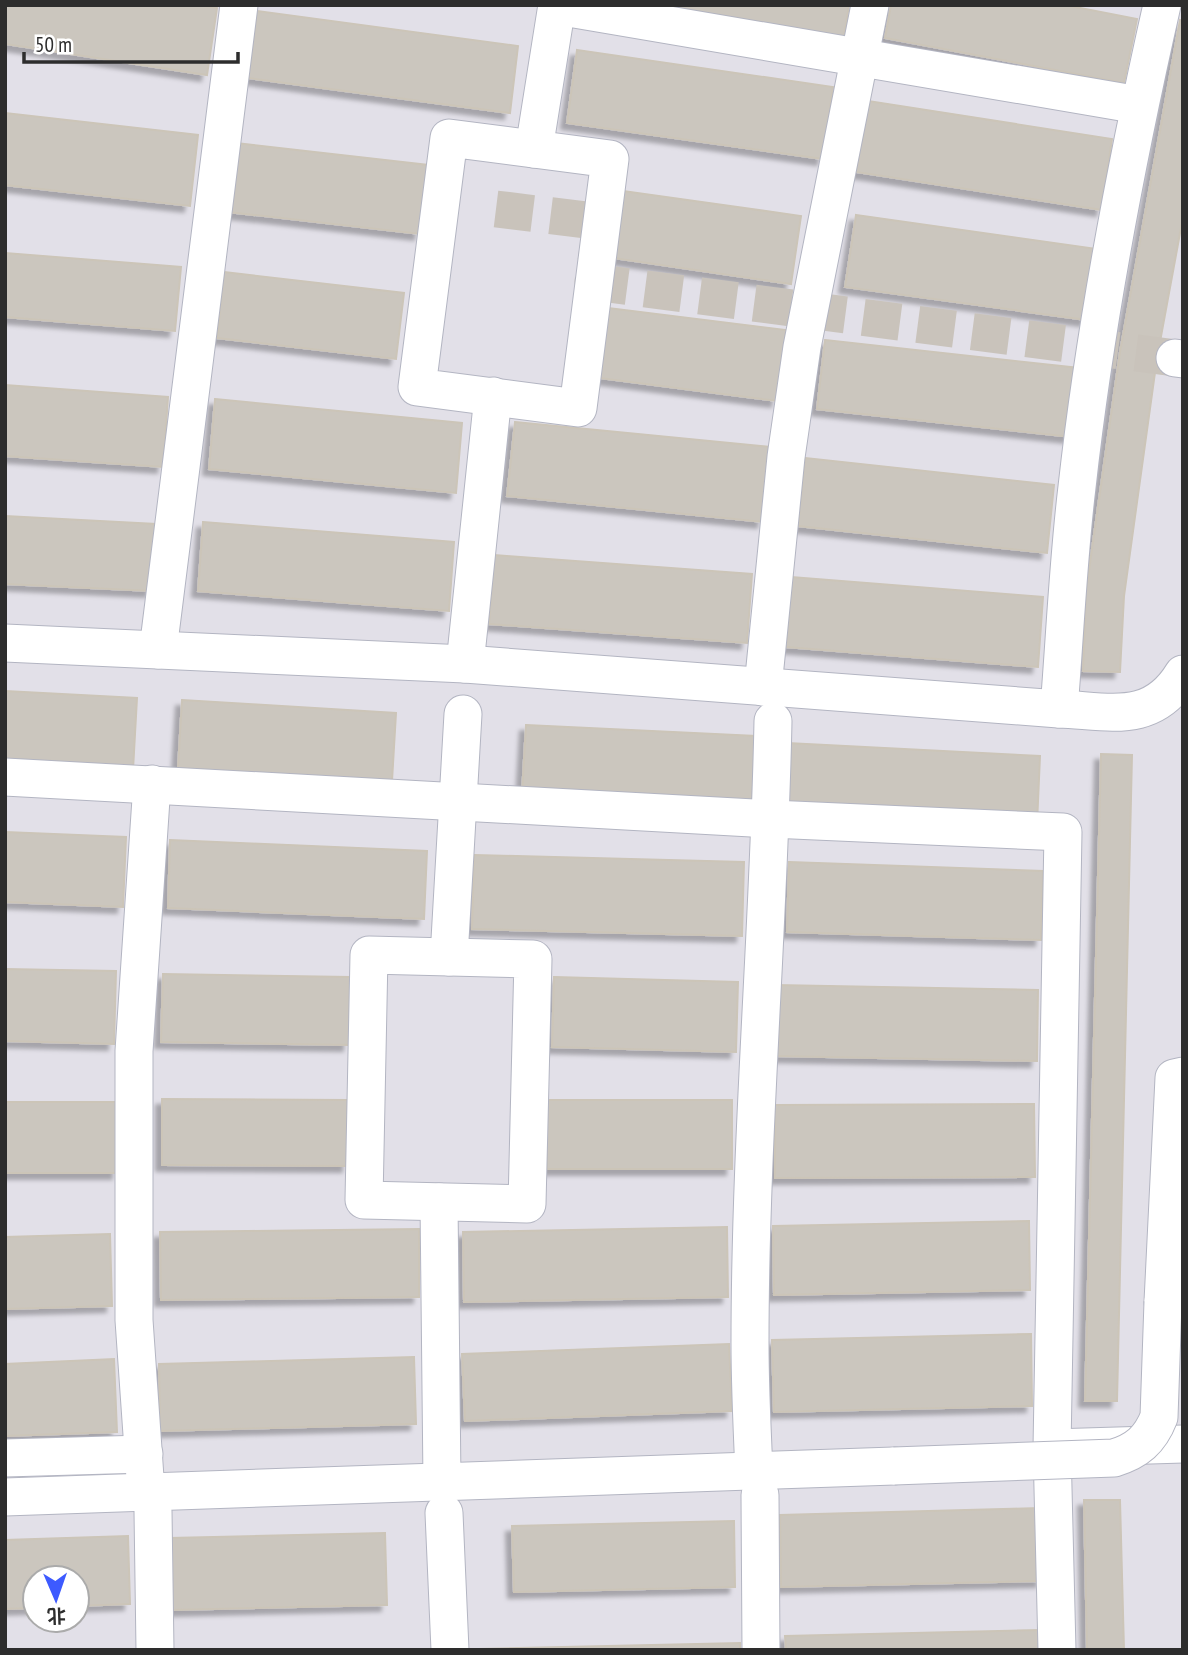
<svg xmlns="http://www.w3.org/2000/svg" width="1188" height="1655" viewBox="0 0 1188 1655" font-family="'PT Sans Narrow','Noto Sans SC',sans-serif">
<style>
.industrial{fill:#e2e0e8;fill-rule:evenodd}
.building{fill:#cbc6be;stroke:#ccc5b8;stroke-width:2;filter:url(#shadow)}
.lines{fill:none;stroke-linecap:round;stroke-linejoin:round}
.minor-tunnel{stroke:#c9c3bb;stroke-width:37;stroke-dasharray:37 18;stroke-linecap:butt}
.minor-casing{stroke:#b3b5c2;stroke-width:39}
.minor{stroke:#fff;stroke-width:37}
.minor-bridge-casing{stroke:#b3b5c2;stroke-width:39;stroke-linecap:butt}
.minor-bridge{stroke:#fff;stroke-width:37}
</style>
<defs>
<filter id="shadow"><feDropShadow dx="-6" dy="6" stdDeviation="2" flood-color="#0004"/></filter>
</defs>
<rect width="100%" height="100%" fill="#f0e9df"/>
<path class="industrial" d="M5,5H1183V1650H5ZM35,1578H77V1620H35Z"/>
<g class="building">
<polygon points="5,5 201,5 217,8 207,75 5,44"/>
<polygon points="662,5 849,5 844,37"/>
<polygon points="891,5 1065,5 1137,19 1124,83 885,38"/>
<polygon points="257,11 518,46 510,113 248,78"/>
<polygon points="1180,20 1183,21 1183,217 1157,358 1124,596 1120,672 1083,671 1086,591 1120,352"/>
<polygon points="577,50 833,87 823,159 567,123"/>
<polygon points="868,101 1112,139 1102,210 856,172"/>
<polygon points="5,113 198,135 190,206 5,185"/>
<polygon points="236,143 428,165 420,234 228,212"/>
<polygon points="623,191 801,216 791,284 613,258"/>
<polygon points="856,215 1097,249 1087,320 845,287"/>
<polygon points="5,253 181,267 175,331 5,317"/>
<polygon points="224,272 404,293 396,359 217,338"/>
<polygon points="608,308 786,330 777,401 599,378"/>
<polygon points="825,340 1079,368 1071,437 817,409"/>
<polygon points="5,385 168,397 163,467 5,456"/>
<polygon points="215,399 462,423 456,493 209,469"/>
<polygon points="515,422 770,447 763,522 507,496"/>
<polygon points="805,458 1054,485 1047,553 798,526"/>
<polygon points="5,516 156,524 152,591 5,584"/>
<polygon points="203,522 454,542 449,611 198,591"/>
<polygon points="494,555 752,574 747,643 489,624"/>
<polygon points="791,577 1043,597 1038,667 786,647"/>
<polygon points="5,691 137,698 133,770 5,763"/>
<polygon points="182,700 396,713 392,781 178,768"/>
<polygon points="526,725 756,736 752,805 522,793"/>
<polygon points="787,743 1040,756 1037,824 784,811"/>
<polygon points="1101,754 1132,755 1117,1401 1085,1401"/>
<polygon points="5,832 126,837 123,907 5,902"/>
<polygon points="170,840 427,851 424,919 168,908"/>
<polygon points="474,855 744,862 742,936 472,929"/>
<polygon points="789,862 1043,871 1041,940 787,932"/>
<polygon points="5,969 116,971 114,1044 5,1041"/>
<polygon points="163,974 350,977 349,1045 161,1042"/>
<polygon points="554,977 738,982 736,1052 552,1047"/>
<polygon points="775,985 1038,990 1037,1061 774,1056"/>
<polygon points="162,1099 348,1100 348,1166 162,1165"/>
<rect x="547" y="1100" width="185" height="69"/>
<rect x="5" y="1102" width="113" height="71"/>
<polygon points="1034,1104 1035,1177 775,1178 775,1105"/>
<polygon points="1029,1221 1030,1290 774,1295 773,1226"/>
<polygon points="727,1227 728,1297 464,1302 463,1232"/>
<polygon points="419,1229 419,1297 161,1300 160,1232"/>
<polygon points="110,1234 112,1306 5,1309 5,1237"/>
<polygon points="1031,1334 1032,1406 774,1412 772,1340"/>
<polygon points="729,1344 732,1411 465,1421 462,1354"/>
<polygon points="414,1357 416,1424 160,1431 159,1364"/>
<polygon points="114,1359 117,1432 5,1436 5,1364"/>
<polygon points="1084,1500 1120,1500 1124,1650 1087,1650"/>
<polygon points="1040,1508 1042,1581 781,1587 780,1515"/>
<polygon points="734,1521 735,1587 514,1592 512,1526"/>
<polygon points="385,1533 387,1605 172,1610 170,1538"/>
<polygon points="128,1536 130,1604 77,1606 77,1578 35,1578 35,1608 5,1609 5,1540"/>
<polygon points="1041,1630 1041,1650 786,1650 785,1636"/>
<polygon points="740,1643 740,1650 479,1650 479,1649"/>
</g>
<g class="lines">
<polyline class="minor-tunnel" points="496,209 602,222 593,282 1175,358"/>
<defs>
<g id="minor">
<polyline points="557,6 1139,105"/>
<polygon points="449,138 610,159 578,408 417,387"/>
<polyline points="534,149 557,5"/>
<polyline points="1175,358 1183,359"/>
<path d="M5,643L465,664L1059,709C1110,711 1152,725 1183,674"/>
<polyline points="158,650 239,5"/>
<polyline points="465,664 493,396"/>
<polyline points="763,687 786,457 802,347 870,5"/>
<path d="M1059,709C1065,635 1068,561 1077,487C1095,325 1126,164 1162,5"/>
<polyline points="5,777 771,819 1063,832 1052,1448"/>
<polygon points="369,955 533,959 527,1204 364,1200"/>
<polyline points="449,957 463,714"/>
<polyline points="439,1202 442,1482"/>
<polyline points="1163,1302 1174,1078 1183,1076"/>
<polyline points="5,1458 144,1454"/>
<path d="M754,1471C752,1428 750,1386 750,1343C750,1136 769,928 773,721"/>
<polyline points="146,1492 134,1320 134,1051 152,784"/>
<polyline points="760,1495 761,1650"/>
<polyline points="5,1497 894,1466"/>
<polyline points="153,1511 155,1650"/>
<polyline points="444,1513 450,1650"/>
<polyline points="1057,1650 1052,1448 1183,1444"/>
</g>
</defs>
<use href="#minor" class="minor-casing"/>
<use href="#minor" class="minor"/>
<defs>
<path id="minor-bridge" d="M894,1466L1114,1458C1137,1451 1150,1440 1159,1417L1163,1302"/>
</defs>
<use href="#minor-bridge" class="minor-bridge-casing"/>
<use href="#minor-bridge" class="minor-bridge"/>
</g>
<rect width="1188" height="1655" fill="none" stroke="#2d2d2d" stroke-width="14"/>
<g transform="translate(56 1599) rotate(178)"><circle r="33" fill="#ffffff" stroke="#ababab" stroke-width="2"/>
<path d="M0-5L12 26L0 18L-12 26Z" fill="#3d5aff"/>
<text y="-10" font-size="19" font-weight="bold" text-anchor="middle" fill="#2d2d2d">北</text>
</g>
<path d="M24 52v10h214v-10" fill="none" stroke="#2d2d2d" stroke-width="3.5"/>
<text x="35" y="52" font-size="21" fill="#2d2d2d" stroke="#ffffff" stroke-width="5" paint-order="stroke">50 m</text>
</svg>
